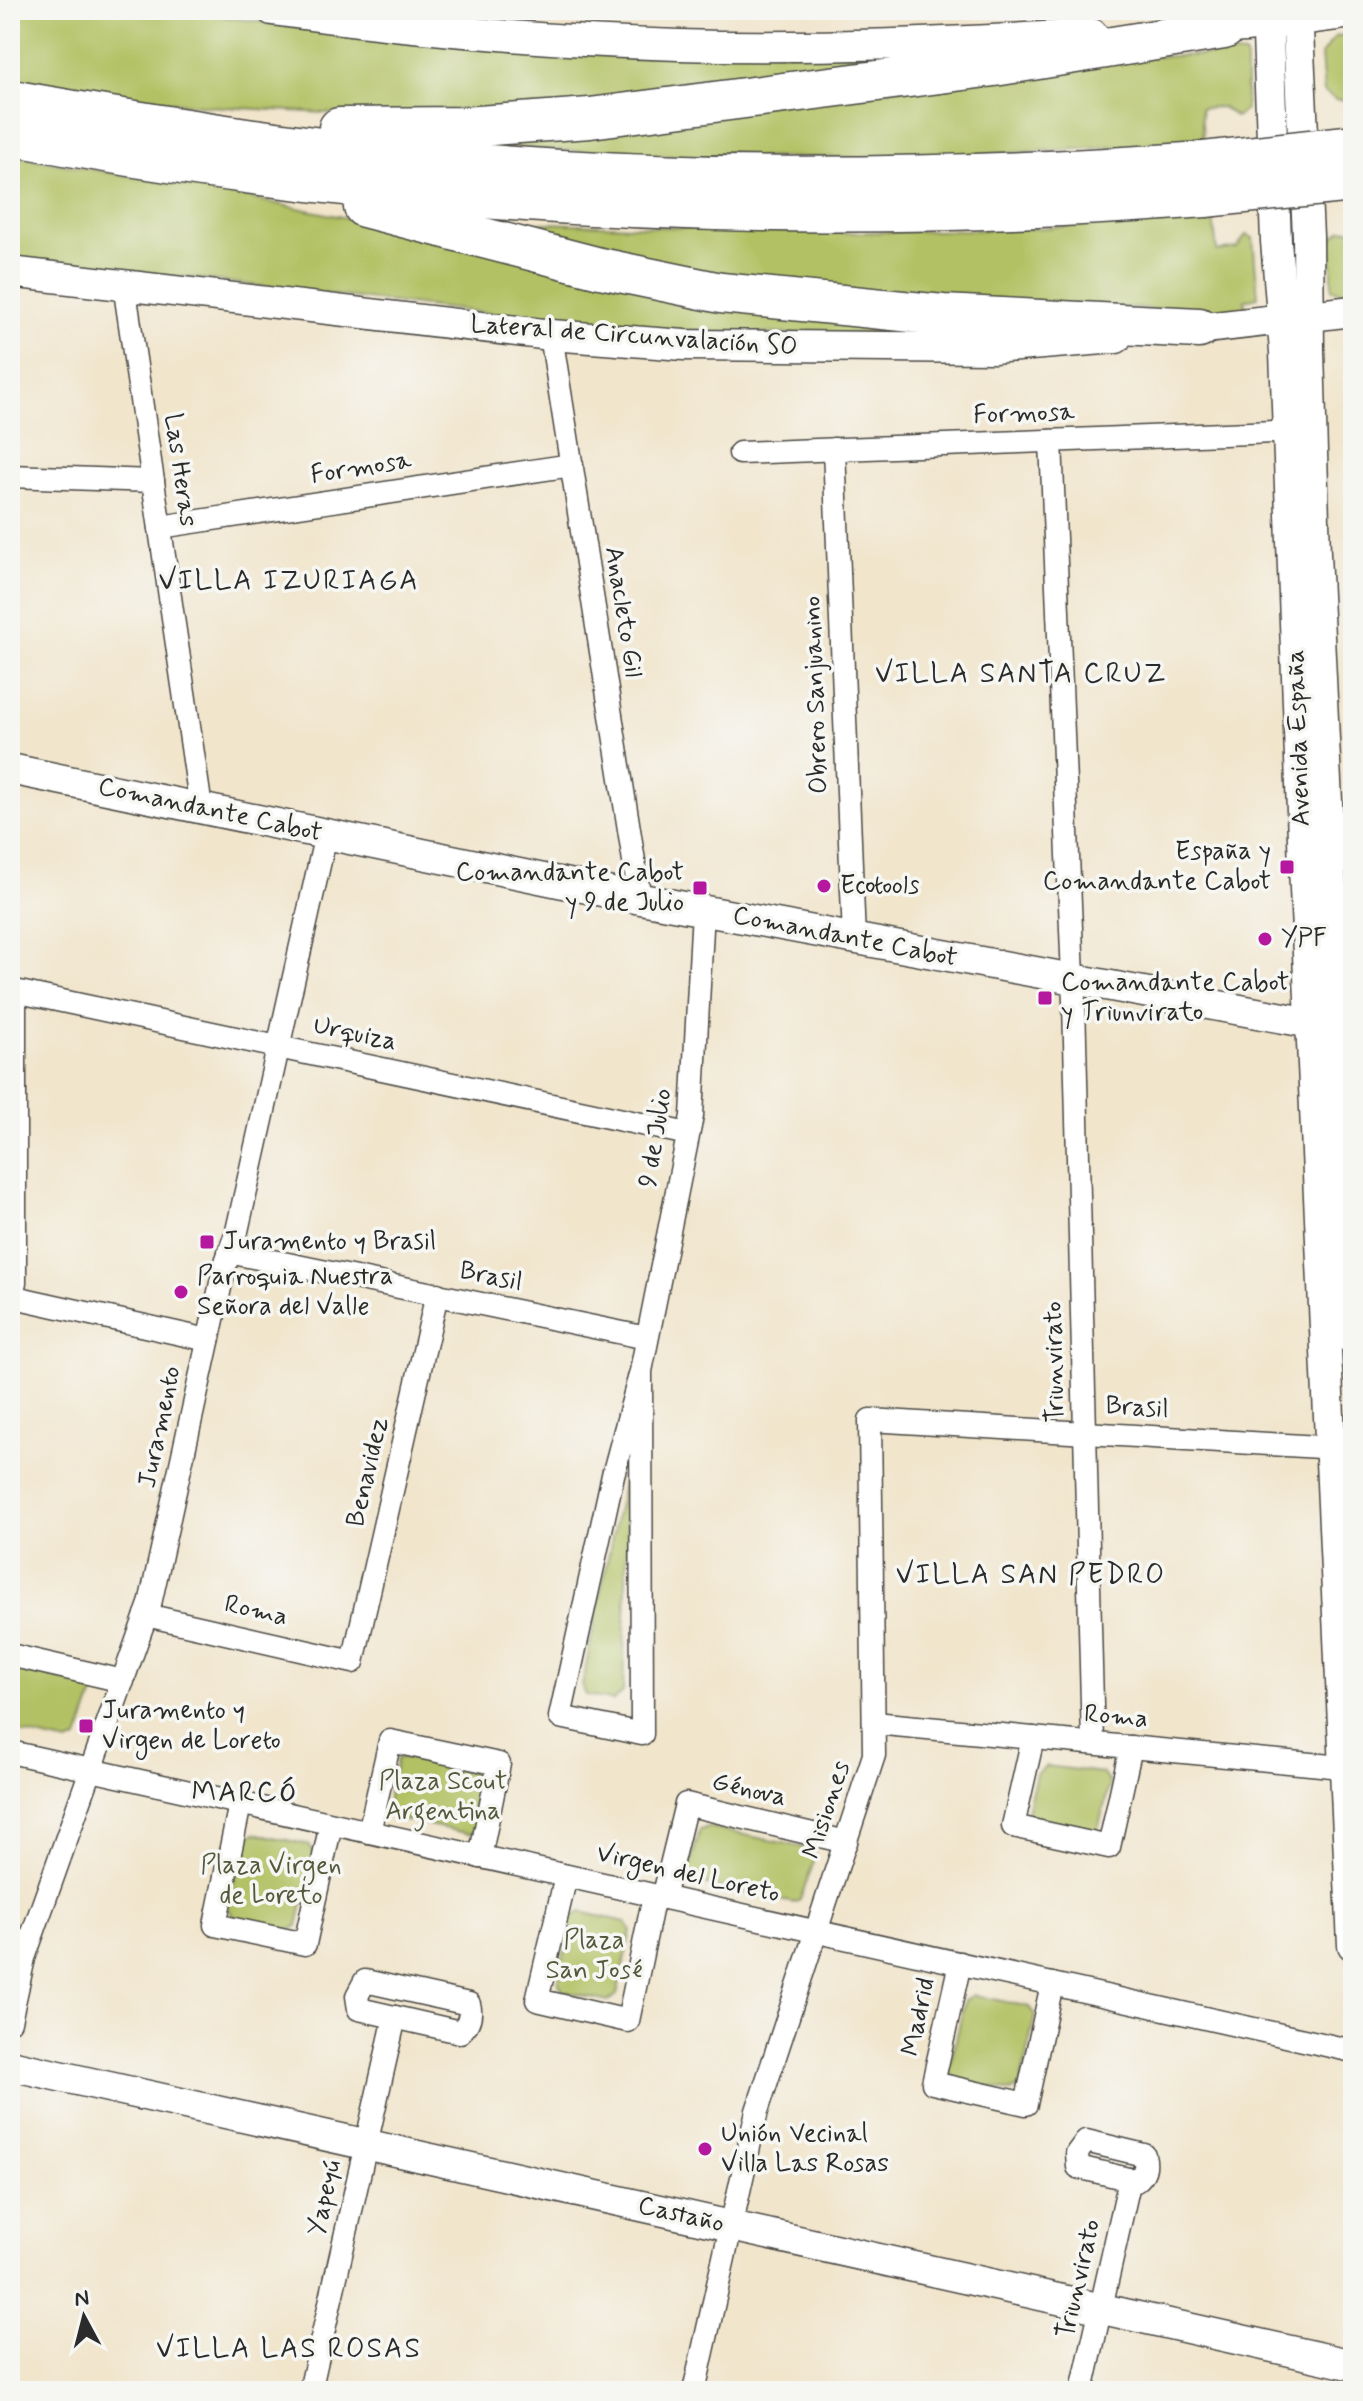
<svg xmlns="http://www.w3.org/2000/svg" width="1363" height="2401" viewBox="0 0 1363 2401" font-family="Mynerve,sans-serif">
<style>
.green{fill:#b2c164;stroke:#6e7648;stroke-width:2}
.lines{fill:none;stroke-linecap:round;stroke-linejoin:round}
.street-casing{stroke:#494743;stroke-width:25}
.secondary-casing{stroke:#494743;stroke-width:33}
.highway-casing{stroke:#494743;stroke-width:43}
.street{stroke:#fff;stroke-width:22}
.secondary{stroke:#fff;stroke-width:30}
.highway{stroke:#fff;stroke-width:40}
.highway-bridge-casing{stroke:#494743;stroke-width:43;stroke-linecap:butt}
.highway-bridge{stroke:#fff;stroke-width:40}
.poi-dot{fill:#b5179e;stroke:#f6f6f2;stroke-width:3}
.labels{text-anchor:middle;dominant-baseline:central;stroke-width:7;stroke-linejoin:round;paint-order:stroke}
.street-label{font-size:26px;fill:#2b2b2b;stroke:#f6f6f2}
.poi-label{font-size:26px;fill:#2b2b2b;stroke:#f6f6f2;text-anchor:start}
.park-label{font-size:26px;fill:#54583c;stroke:#f6f6f2}
.neighbourhood-label{font-size:28px;letter-spacing:2px;fill:#2b2b2b;stroke:#f6f6f2}
</style>
<rect width="100%" height="100%" fill="#f6f6f2"/>
<filter id="ink" filterUnits="userSpaceOnUse"><feTurbulence type="fractalNoise" baseFrequency=".0125" numOctaves="2"/><feDisplacementMap in="SourceGraphic" scale="16" xChannelSelector="R" yChannelSelector="G"/><feConvolveMatrix kernelMatrix="1 2 1 2 8 2 1 2 1" color-interpolation-filters="sRGB"/></filter>
<filter id="wash" filterUnits="userSpaceOnUse"><feTurbulence type="fractalNoise" baseFrequency=".006" numOctaves="4" result="noise"/><feDisplacementMap in="SourceGraphic" scale="32" xChannelSelector="R" yChannelSelector="G"/><feGaussianBlur stdDeviation="1.8" result="paint"/><feColorMatrix in="noise" values="0 0 0 0 0 0 0 0 0 0 0 0 0 0 0 0 0 1.4 0 .05"/><feComposite in="paint" operator="in"/></filter>
<g filter="url(#wash)">
<rect width="100%" height="100%" fill="#f1e5cc"/>
<g class="green">
<polygon points="10,10 177,10 340,33 936,58 624,103 358,115 207,106 90,92 10,79"/>
<polygon points="1353,33 1353,100 1336,100 1324,92 1321,55 1335,37"/>
<polygon points="1233,54 1246,55 1246,109 1236,117 1222,107 1201,108 1203,139 1200,142 938,157 703,158 446,144 1149,57"/>
<path d="M10,155L214,191L352,219L1000,333C885,333 769,337 655,329C439,312 225,278 10,259Z"/>
<polygon points="1206,214 1213,217 1217,251 1237,248 1246,235 1253,238 1258,297 1245,300 1246,309 1210,312 764,290 487,221 838,233 1027,229 1118,223"/>
<polygon points="1350,229 1353,230 1353,295 1332,289 1332,238 1342,230"/>
<polygon points="625,1474 629,1474 623,1692 613,1701 586,1695 582,1686"/>
<polygon points="10,1668 89,1685 94,1693 78,1739 68,1743 10,1730"/>
<polygon points="403,1757 479,1774 485,1783 475,1830 470,1834 388,1816 385,1811 397,1759"/>
<polygon points="1046,1766 1102,1773 1110,1784 1097,1832 1035,1821 1029,1818 1027,1811 1036,1774"/>
<polygon points="708,1827 811,1849 816,1856 800,1900 794,1903 694,1882 688,1873 700,1830"/>
<polygon points="255,1833 309,1845 314,1853 298,1926 290,1930 234,1917 228,1908 244,1839"/>
<polygon points="581,1912 625,1922 631,1930 617,1995 608,2001 563,1991 558,1982 572,1917"/>
<polygon points="974,1995 1029,2007 1035,2015 1020,2086 1011,2092 955,2079 949,2071 965,2000"/>
</g>
</g>
<g filter="url(#ink)">
<g class="lines">
<defs>
<g id="street">
<polyline points="124,284 201,808"/>
<polyline points="551,335 640,899"/>
<polyline points="1051,441 1074,1002 1093,1743"/>
<polyline points="834,449 854,939"/>
<polyline points="740,453 1302,431"/>
<polyline points="10,476 153,481"/>
<polyline points="160,527 572,465"/>
<polyline points="10,990 688,1134"/>
<polyline points="229,1252 647,1338"/>
<polyline points="10,1296 208,1340"/>
<polyline points="10,1305 15,1282 15,991"/>
<polyline points="641,1371 642,1734 560,1717 613,1475 641,1371 692,1116 703,910"/>
<polyline points="146,1615 353,1662 437,1294"/>
<polyline points="10,1655 123,1681"/>
<polyline points="874,1723 1353,1768"/>
<polyline points="1033,1738 1013,1826 1109,1847 1131,1747"/>
<polyline points="10,1752 1353,2051"/>
<polyline points="240,1804 215,1925 305,1944 331,1824"/>
<polyline points="369,1832 390,1741 499,1764 480,1857"/>
<polyline points="566,1876 537,2000 628,2021 654,1896"/>
<polyline points="663,1898 686,1804 846,1842"/>
<polyline points="960,1963 933,2083 1026,2104 1052,1984"/>
<path d="M365,1981L469,2004C472,2015 469,2024 460,2032L359,2009L357,1996Z"/>
<polyline points="10,2021 24,1958 150,1604 225,1265 237,1231 326,834"/>
<path d="M1086,2141L1144,2155C1147,2166 1145,2174 1136,2181L1078,2167L1077,2153Z"/>
<polyline points="310,2391 395,2017"/>
<polyline points="694,2391 757,2111 874,1755 870,1420 1353,1449"/>
<polyline points="1082,2391 1130,2179"/>
</g>
<g id="secondary">
<path d="M272,10C407,29 543,41 679,45C816,49 955,43 1092,34"/>
<polyline points="1267,10 1276,241 1285,352 1304,866 1353,1945"/>
<polyline points="1297,10 1308,236 1309,351 1315,554 1353,1340"/>
<polyline points="1204,29 1247,27 1353,13"/>
<polyline points="10,272 551,335 684,345 993,348 1116,338"/>
<polyline points="1179,331 1353,311"/>
<polyline points="10,769 641,899 1311,1023 1345,1029 1353,1028"/>
<polyline points="10,2065 1353,2365"/>
</g>
<g id="highway">
<path d="M10,100C141,123 272,144 405,158C670,184 936,181 1202,162"/>
<polyline points="339,128 464,127 590,118 994,66 1224,29"/>
<path d="M10,135C404,210 805,228 1205,197"/>
<polyline points="364,207 600,268 721,293 943,315 1199,328"/>
</g>
</defs>
<use href="#street" class="street-casing"/>
<use href="#secondary" class="secondary-casing"/>
<use href="#highway" class="highway-casing"/>
<use href="#street" class="street"/>
<use href="#secondary" class="secondary"/>
<use href="#highway" class="highway"/>
<defs>
<g id="highway-bridge">
<polyline points="1202,162 1353,145"/>
<polyline points="1205,197 1353,182"/>
</g>
</defs>
<use href="#highway-bridge" class="highway-bridge-casing"/>
<use href="#highway-bridge" class="highway-bridge"/>
</g>
</g>
<g class="poi-dot">
<rect x="1279" y="859" width="16" height="16" rx="4"/>
<circle cx="824" cy="886" r="8"/>
<rect x="692" y="880" width="16" height="16" rx="4"/>
<circle cx="1265" cy="939" r="8"/>
<rect x="1037" y="990" width="16" height="16" rx="4"/>
<rect x="199" y="1234" width="16" height="16" rx="4"/>
<circle cx="181" cy="1292" r="8"/>
<rect x="78" y="1718" width="16" height="16" rx="4"/>
<circle cx="705" cy="2149" r="8"/>
</g>
<g class="labels">
<g class="street-label">
<text transform="translate(634 336) rotate(4)">Lateral de Circunvalación SO</text>
<text transform="translate(1024 414) rotate(-2)">Formosa</text>
<text transform="translate(361 468) rotate(-9)">Formosa</text>
<text transform="translate(180 470) rotate(82)">Las Heras</text>
<text transform="translate(623 612) rotate(81)">Anacleto Gil</text>
<text transform="translate(816 695) rotate(-92)">Obrero Sanjuanino</text>
<text transform="translate(1299 738) rotate(-92)">Avenida España</text>
<text transform="translate(210 810) rotate(12)">Comandante Cabot</text>
<text transform="translate(845 937) rotate(11)">Comandante Cabot</text>
<text transform="translate(355 1034) rotate(12)">Urquiza</text>
<text transform="translate(656 1138) rotate(-81)">9 de Julio</text>
<text transform="translate(491 1277) rotate(12)">Brasil</text>
<text transform="translate(1055 1362) rotate(-91)">Triunvirato</text>
<text transform="translate(1137 1408) rotate(4)">Brasil</text>
<text transform="translate(160 1427) rotate(-78)">Juramento</text>
<text transform="translate(368 1472) rotate(-77)">Benavidez</text>
<text transform="translate(256 1611) rotate(13)">Roma</text>
<text transform="translate(1116 1717) rotate(5)">Roma</text>
<text transform="translate(749 1790) rotate(13)">Génova</text>
<text transform="translate(827 1810) rotate(-72)">Misiones</text>
<text transform="translate(688 1874) rotate(13)">Virgen del Loreto</text>
<text transform="translate(919 2017) rotate(-78)">Madrid</text>
<text transform="translate(325 2198) rotate(-77)">Yapeyú</text>
<text transform="translate(681 2215) rotate(13)">Castaño</text>
<text transform="translate(1079 2279) rotate(-77)">Triunvirato</text>
</g>
<g class="poi-label">
<text x="1271" y="852" text-anchor="end">España y<tspan x="1271" dy="30">Comandante Cabot</tspan></text>
<text x="684" y="873" text-anchor="end">Comandante Cabot<tspan x="684" dy="30">y 9 de Julio</tspan></text>
<text x="840" y="886">Ecotools</text>
<text x="1281" y="939">YPF</text>
<text x="1061" y="983">Comandante Cabot<tspan x="1061" dy="30">y Triunvirato</tspan></text>
<text x="223" y="1242">Juramento y Brasil</text>
<text x="197" y="1277">Parroquia Nuestra<tspan x="197" dy="30">Señora del Valle</tspan></text>
<text x="102" y="1711">Juramento y<tspan x="102" dy="30">Virgen de Loreto</tspan></text>
<text x="721" y="2134">Unión Vecinal<tspan x="721" dy="30">Villa Las Rosas</tspan></text>
</g>
<g class="park-label">
<text x="443" y="1782">Plaza Scout<tspan x="443" dy="30">Argentina</tspan></text>
<text x="271" y="1866">Plaza Virgen<tspan x="271" dy="30">de Loreto</tspan></text>
<text x="594" y="1941">Plaza<tspan x="594" dy="30">San José</tspan></text>
</g>
<g class="neighbourhood-label">
<text x="289" y="581">VILLA IZURIAGA</text>
<text x="1021" y="674">VILLA SANTA CRUZ</text>
<text x="1031" y="1575">VILLA SAN PEDRO</text>
<text x="245" y="1793">MARCÓ</text>
<text x="289" y="2349">VILLA LAS ROSAS</text>
</g>
</g>
<rect width="1363" height="2401" fill="none" stroke="#f6f6f2" stroke-width="40"/>
<g transform="translate(84 2317) rotate(353)" stroke="#f6f6f2" stroke-width="6" paint-order="stroke">
<path d="M0-6L14 30L0 20L-14 30Z" fill="#2b2b2b"/>
<text y="-12" font-size="22" font-weight="bold" text-anchor="middle" fill="#2b2b2b">N</text>
</g>
</svg>
